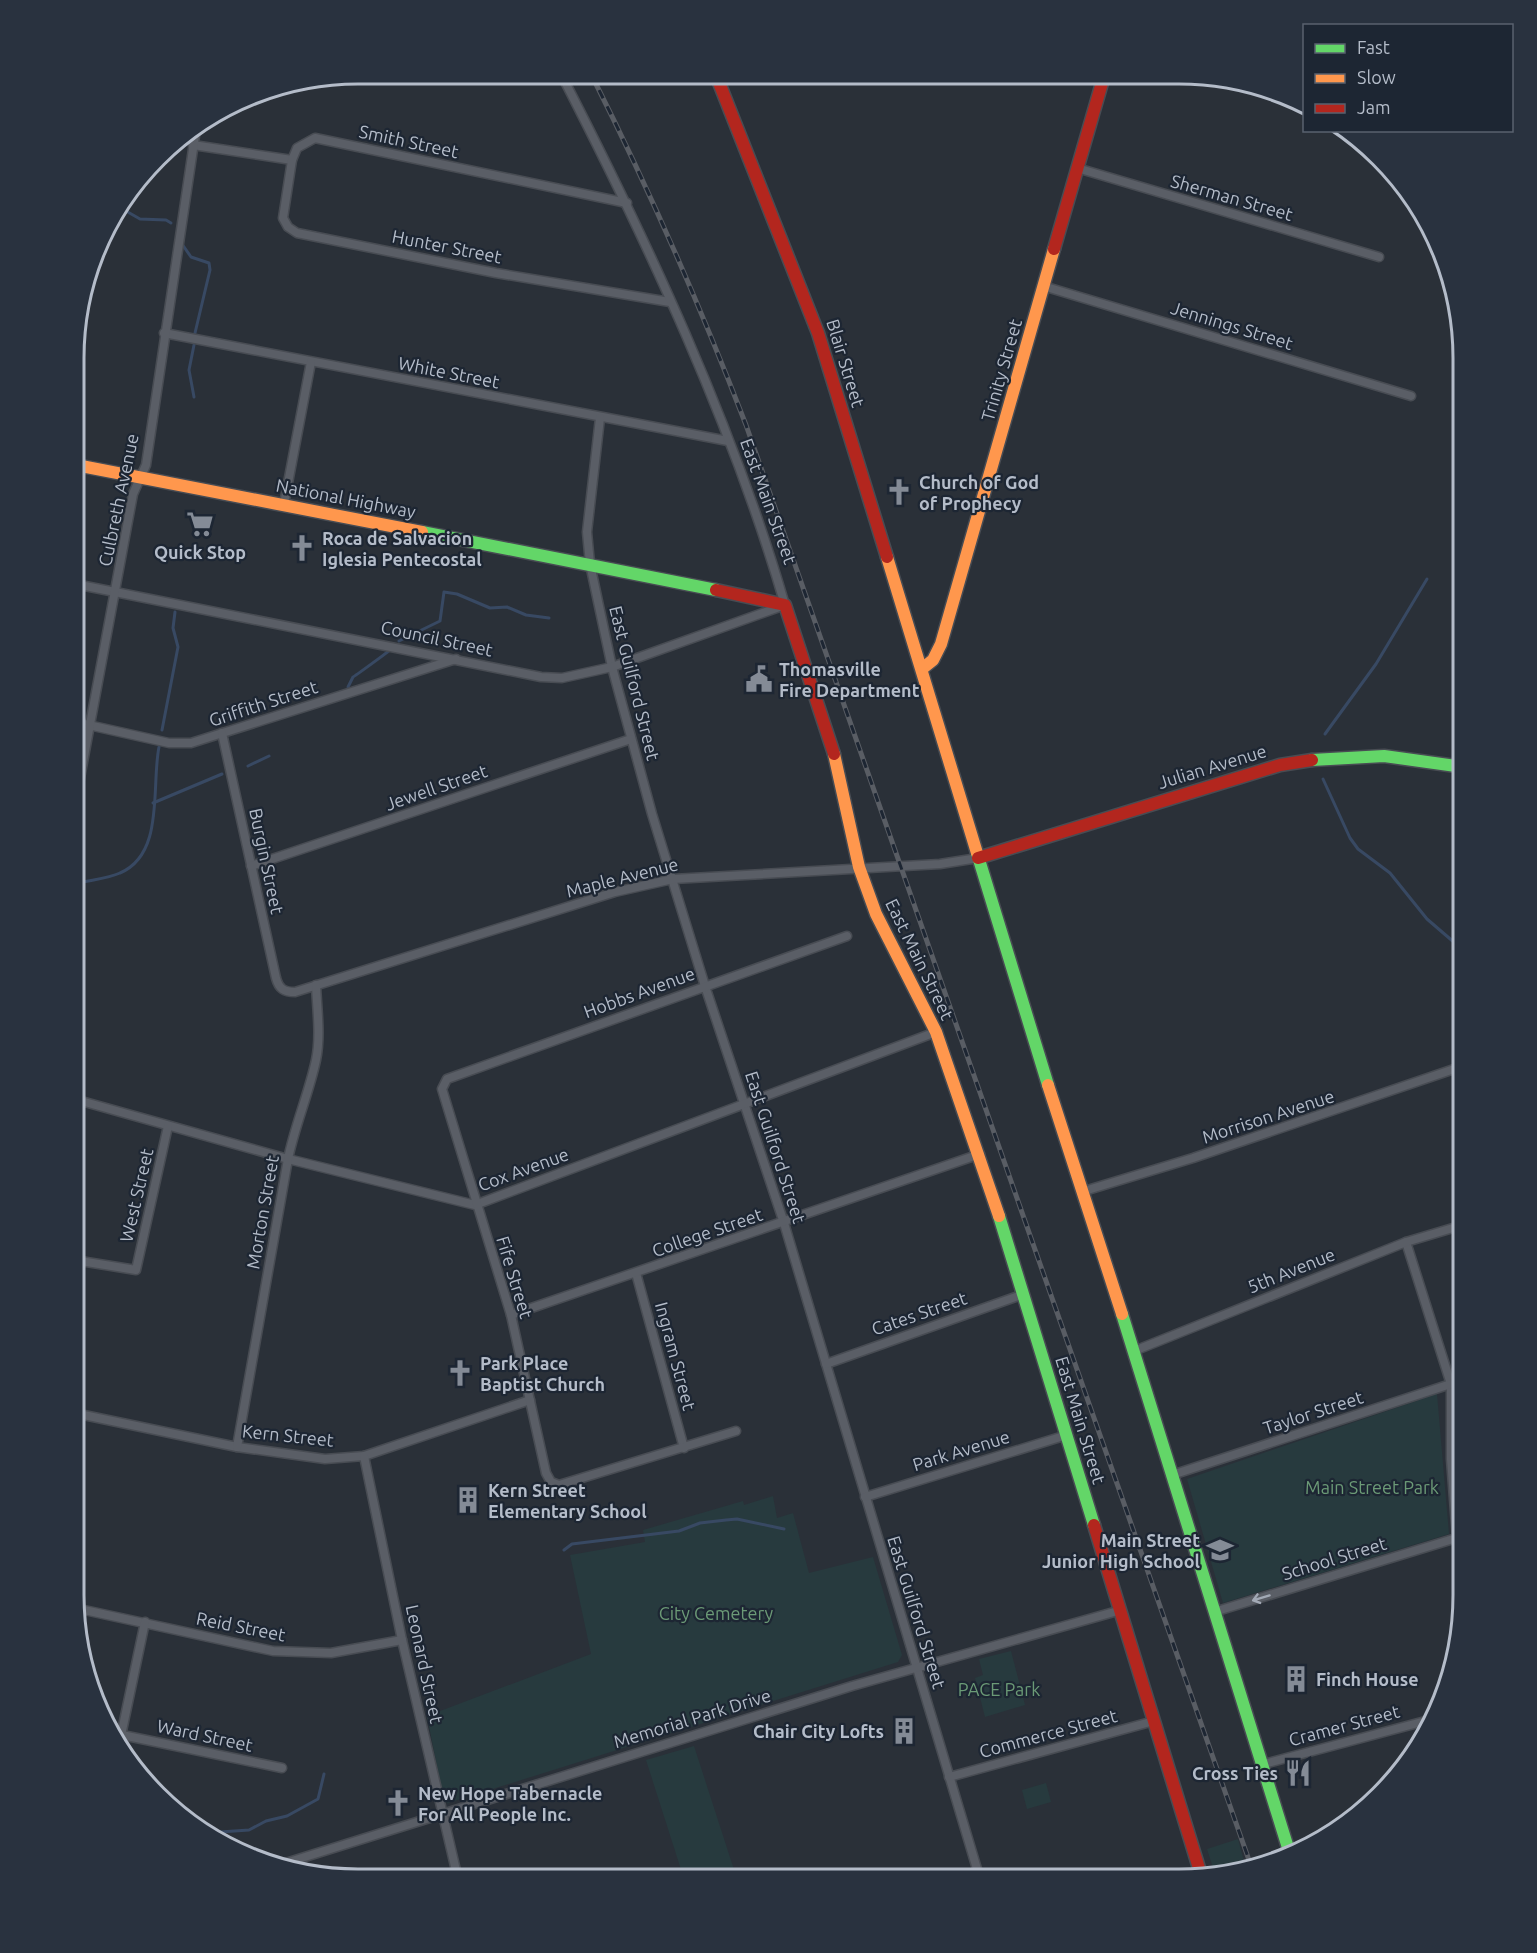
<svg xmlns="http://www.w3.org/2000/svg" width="1537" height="1953" viewBox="0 0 1537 1953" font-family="Ubuntu,sans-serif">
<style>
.green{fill:#273a3e}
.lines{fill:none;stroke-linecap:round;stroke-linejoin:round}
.stream{stroke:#384963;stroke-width:3}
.street-casing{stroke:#484c53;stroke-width:11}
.fast-casing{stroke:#484c53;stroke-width:15}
.slow-casing{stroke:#484c53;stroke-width:15}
.jam-casing{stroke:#484c53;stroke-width:15}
.street{stroke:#5a5e66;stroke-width:8}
.fast{stroke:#63d668;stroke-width:12}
.slow{stroke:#ff974d;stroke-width:12}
.jam{stroke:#b3261e;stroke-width:12}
.rail-casing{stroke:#595d64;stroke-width:5}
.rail{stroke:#1d2633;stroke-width:3;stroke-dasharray:9;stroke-linecap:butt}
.oneway{stroke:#a2a9b5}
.labels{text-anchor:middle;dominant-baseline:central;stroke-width:4.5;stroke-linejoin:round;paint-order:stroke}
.street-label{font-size:18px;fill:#b4bcc9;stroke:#1d2633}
.poi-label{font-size:18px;font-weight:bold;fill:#b4bcc9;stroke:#1d2633;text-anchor:start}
.park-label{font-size:18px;fill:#6b9a76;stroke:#1d2633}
.rim{fill:none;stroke:#b4bcc9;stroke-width:3}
</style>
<rect width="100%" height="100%" fill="#2a3038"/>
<g class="green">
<polygon points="1437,1394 1449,1534 1223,1603 1187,1479"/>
<polygon points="773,1496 777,1518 793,1513 809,1573 873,1557 902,1655 898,1662 448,1803 444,1801 427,1716 591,1654 570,1555 645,1542 643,1530 743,1501 744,1505"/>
<polygon points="1011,1651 1025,1705 985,1717 975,1678 983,1675 979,1659"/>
<polygon points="694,1746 737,1879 684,1879 646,1760"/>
<polygon points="1046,1783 1051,1802 1027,1809 1022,1790"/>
<polygon points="1238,1839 1245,1865 1215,1874 1207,1849"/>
</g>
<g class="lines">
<g class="stream">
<polyline points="119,207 140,219 166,220 171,223"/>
<polyline points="182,244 191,257 209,263 210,270 195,333"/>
<polyline points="194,345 189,370 194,397"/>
<polyline points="399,641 440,621 444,592 457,594 490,608 507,607 526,615 549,618"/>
<path d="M348,687L353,677C355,676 388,652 390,650"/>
<polyline points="162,730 178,647 173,628 175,612"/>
<polyline points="1325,734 1376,664 1427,579"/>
<polyline points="248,766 269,756"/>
<polyline points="1323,779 1350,838 1358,849 1390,873 1427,919 1463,950"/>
<polyline points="153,803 222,774"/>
<path d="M75,884C89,880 107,879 120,873C165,854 151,786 159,747"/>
<polyline points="564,1550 572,1544 679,1531 700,1523 726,1520 737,1519 784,1529"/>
<polyline points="195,1826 220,1832 249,1830 266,1821 287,1816 318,1799 324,1774"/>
</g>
<defs>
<g id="street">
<polyline points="193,145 292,160"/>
<polyline points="1077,168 1379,257"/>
<polyline points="627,203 315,138 297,148 292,160 283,218 288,227 297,233 496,273 670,302"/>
<polyline points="1043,286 1411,396"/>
<polyline points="164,333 728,441"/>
<polyline points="600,418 587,532 590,564 612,667 652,814 705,986 784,1223 980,1879"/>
<polyline points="284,504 311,362"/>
<path d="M75,584L541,677L562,678L612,667L785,605C732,423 648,243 561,74"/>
<polyline points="75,722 169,743 191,743 456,659"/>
<path d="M222,733L276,978C279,989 284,992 295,992L615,892L673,879L940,864L978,858"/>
<polyline points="75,805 133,494 146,465 196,129"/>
<polyline points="251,866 631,739"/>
<polyline points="74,1099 288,1159 475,1205 936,1032"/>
<polyline points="1081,1192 1193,1158 1463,1066"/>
<polyline points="1406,1242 1451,1384 1451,1459 1457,1538 1463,1561"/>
<polyline points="74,1260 136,1270 168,1126"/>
<polyline points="636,1273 684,1448"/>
<polyline points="511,1315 980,1154"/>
<polyline points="1134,1351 1406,1242 1463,1225"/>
<polyline points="826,1364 1024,1294"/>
<polyline points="74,1413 237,1447 325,1459 364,1456 530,1400"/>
<polyline points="736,1431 559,1485 551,1482 546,1473 511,1315 442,1089 447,1079 847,936"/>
<path d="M237,1447L288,1159C295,1125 309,1093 316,1060C321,1036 317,1009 316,985"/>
<polyline points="364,1456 402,1640 458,1879"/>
<polyline points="1172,1475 1463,1380"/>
<polyline points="865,1497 1067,1435"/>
<polyline points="75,1608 273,1651 331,1653 402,1640"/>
<polyline points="1214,1612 1463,1536"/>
<polyline points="122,1735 282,1768"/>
<polyline points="119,1745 145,1622"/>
<polyline points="1264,1764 1433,1719"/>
<polyline points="949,1777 1154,1721"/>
<polyline points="276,1866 852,1686 1121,1610"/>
</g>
<g id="fast">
<polyline points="422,532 716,590"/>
<polyline points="1312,760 1384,756 1463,767"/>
<polyline points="977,853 1048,1085"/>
<polyline points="999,1216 1094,1525"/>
<polyline points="1122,1314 1289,1851"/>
</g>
<g id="slow">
<polyline points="76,465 422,532"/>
<polyline points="887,557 977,853"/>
<polyline points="923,668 933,660 941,644 1054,249"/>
<polyline points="834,754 859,867 876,914 936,1032 999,1216"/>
<polyline points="1048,1085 1122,1314"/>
</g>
<g id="jam">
<polyline points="716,75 818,333 887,557"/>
<polyline points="1054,249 1104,76"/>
<polyline points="716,590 785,605 834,754"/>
<polyline points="978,858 1280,765 1312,760"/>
<polyline points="1094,1525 1202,1878"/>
</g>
</defs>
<use href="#street" class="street-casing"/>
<use href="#fast" class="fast-casing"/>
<use href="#slow" class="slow-casing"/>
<use href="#jam" class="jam-casing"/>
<use href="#street" class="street"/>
<use href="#fast" class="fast"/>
<use href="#slow" class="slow"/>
<use href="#jam" class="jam"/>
<defs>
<path id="rail" d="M591,74C649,189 700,305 746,425L1250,1863"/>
</defs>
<use href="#rail" class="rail-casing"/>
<use href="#rail" class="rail"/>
</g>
<defs><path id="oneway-shaft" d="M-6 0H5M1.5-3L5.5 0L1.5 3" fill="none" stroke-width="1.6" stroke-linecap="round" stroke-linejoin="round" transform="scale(1.5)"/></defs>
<use class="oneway" href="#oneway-shaft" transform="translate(1261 1598) rotate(163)"/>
<defs>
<symbol id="church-bare" viewBox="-9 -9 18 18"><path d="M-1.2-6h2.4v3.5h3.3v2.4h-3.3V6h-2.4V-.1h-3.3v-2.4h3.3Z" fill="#848b96" stroke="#1d2633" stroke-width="2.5" paint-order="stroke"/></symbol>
<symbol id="supermarket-bare" viewBox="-9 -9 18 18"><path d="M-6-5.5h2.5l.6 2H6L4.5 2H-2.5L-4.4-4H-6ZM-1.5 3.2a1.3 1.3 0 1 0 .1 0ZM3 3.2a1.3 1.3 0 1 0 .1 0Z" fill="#848b96" stroke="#1d2633" stroke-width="2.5" paint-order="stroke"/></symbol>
<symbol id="civic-bare" viewBox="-9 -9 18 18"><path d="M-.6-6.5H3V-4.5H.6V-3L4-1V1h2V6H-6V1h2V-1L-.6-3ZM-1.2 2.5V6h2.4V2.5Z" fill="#848b96" stroke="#1d2633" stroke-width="2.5" paint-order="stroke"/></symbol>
<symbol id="building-bare" viewBox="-9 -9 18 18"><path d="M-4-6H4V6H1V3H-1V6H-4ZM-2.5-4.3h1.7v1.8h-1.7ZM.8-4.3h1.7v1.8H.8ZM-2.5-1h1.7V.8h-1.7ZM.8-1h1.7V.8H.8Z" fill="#848b96" stroke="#1d2633" stroke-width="2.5" paint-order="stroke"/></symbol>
<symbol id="school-bare" viewBox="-9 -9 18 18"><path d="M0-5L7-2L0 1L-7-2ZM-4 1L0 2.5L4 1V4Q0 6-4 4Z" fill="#848b96" stroke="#1d2633" stroke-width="2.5" paint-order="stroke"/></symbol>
<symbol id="restaurant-bare" viewBox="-9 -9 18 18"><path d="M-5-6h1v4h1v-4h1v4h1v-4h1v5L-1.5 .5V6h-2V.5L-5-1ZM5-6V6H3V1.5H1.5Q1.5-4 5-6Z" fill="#848b96" stroke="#1d2633" stroke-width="2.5" paint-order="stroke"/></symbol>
</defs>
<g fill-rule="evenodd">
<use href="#church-bare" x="880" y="473" width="38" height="38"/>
<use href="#supermarket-bare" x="181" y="505" width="38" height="38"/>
<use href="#church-bare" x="283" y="529" width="38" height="38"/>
<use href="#civic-bare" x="740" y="660" width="38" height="38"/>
<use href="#church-bare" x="441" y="1354" width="38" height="38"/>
<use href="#building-bare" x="449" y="1481" width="38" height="38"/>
<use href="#school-bare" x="1201" y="1531" width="38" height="38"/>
<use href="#building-bare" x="1277" y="1660" width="38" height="38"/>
<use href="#building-bare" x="885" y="1712" width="38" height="38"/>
<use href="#restaurant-bare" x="1279" y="1754" width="38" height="38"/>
<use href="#church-bare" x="379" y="1784" width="38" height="38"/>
</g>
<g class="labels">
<g class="street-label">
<text transform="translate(409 141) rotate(12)">Smith Street</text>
<text transform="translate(1232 197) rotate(16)">Sherman Street</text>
<text transform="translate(447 246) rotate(11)">Hunter Street</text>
<text transform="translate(1232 325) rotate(17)">Jennings Street</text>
<text transform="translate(846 363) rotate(73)">Blair Street</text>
<text transform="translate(1001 370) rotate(-74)">Trinity Street</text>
<text transform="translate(449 372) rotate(11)">White Street</text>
<text transform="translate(346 498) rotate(11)">National Highway</text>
<text transform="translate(118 500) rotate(-78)">Culbreth Avenue</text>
<text transform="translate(769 501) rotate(70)">East Main Street</text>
<text transform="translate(437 638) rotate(12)">Council Street</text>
<text transform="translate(635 683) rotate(76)">East Guilford Street</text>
<text transform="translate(263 703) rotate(-18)">Griffith Street</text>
<text transform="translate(1212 766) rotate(-17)">Julian Avenue</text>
<text transform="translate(436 787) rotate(-19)">Jewell Street</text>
<text transform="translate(267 861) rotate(78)">Burgin Street</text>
<text transform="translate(622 877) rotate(-14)">Maple Avenue</text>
<text transform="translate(920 959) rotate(64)">East Main Street</text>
<text transform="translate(639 992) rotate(-20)">Hobbs Avenue</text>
<text transform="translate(1268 1116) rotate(-18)">Morrison Avenue</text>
<text transform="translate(776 1147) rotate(72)">East Guilford Street</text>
<text transform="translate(523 1169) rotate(-20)">Cox Avenue</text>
<text transform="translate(136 1195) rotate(-77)">West Street</text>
<text transform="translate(262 1212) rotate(-80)">Morton Street</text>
<text transform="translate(707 1232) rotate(-19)">College Street</text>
<text transform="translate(1291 1270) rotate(-22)">5th Avenue</text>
<text transform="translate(515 1277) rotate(73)">Fife Street</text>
<text transform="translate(919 1313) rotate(-19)">Cates Street</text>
<text transform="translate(676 1356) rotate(75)">Ingram Street</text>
<text transform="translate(1313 1412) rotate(-18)">Taylor Street</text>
<text transform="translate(1081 1420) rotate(73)">East Main Street</text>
<text transform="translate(288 1435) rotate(6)">Kern Street</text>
<text transform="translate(961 1450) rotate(-17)">Park Avenue</text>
<text transform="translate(1334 1558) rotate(-17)">School Street</text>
<text transform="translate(917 1612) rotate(73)">East Guilford Street</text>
<text transform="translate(241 1626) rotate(11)">Reid Street</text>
<text transform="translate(425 1664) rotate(78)">Leonard Street</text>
<text transform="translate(692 1718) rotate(-17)">Memorial Park Drive</text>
<text transform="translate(1344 1725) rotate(-15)">Cramer Street</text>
<text transform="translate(1048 1733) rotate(-15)">Commerce Street</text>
<text transform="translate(205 1735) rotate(12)">Ward Street</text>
</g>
<g class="poi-label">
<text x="919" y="482">Church of God<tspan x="919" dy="21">of Prophecy</tspan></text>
<text x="322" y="538">Roca de Salvacion<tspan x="322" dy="21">Iglesia Pentecostal</tspan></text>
<text x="200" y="552" text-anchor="middle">Quick Stop</text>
<text x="779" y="669">Thomasville<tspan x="779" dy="21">Fire Department</tspan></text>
<text x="480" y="1363">Park Place<tspan x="480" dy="21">Baptist Church</tspan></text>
<text x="488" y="1490">Kern Street<tspan x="488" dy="21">Elementary School</tspan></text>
<text x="1200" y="1540" text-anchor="end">Main Street<tspan x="1200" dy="21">Junior High School</tspan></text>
<text x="1316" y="1679">Finch House</text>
<text x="884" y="1731" text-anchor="end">Chair City Lofts</text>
<text x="1278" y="1773" text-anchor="end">Cross Ties</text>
<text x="418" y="1793">New Hope Tabernacle<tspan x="418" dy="21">For All People Inc.</tspan></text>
</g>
<g class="park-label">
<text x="1372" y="1487">Main Street Park</text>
<text x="716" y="1613">City Cemetery</text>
<text x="999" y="1689">PACE Park</text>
</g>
</g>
<path d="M0 0H1537V1953H0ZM358 84H1179A274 274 0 0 1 1453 358V1595A274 274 0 0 1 1179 1869H358A274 274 0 0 1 84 1595V358A274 274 0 0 1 358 84Z" fill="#29323f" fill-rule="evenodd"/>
<path class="rim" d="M358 84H1179A274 274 0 0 1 1453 358V1595A274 274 0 0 1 1179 1869H358A274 274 0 0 1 84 1595V358A274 274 0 0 1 358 84Z"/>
<rect x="1303" y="24" width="210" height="108" fill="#1d2633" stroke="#59626f" stroke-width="1.5"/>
<rect x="1315" y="44" width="30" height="9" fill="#63d668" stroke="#59626f" stroke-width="1.5"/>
<text x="1357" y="54" font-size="18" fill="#b4bcc9">Fast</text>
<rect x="1315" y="74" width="30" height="9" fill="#ff974d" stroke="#59626f" stroke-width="1.5"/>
<text x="1357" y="84" font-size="18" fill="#b4bcc9">Slow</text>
<rect x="1315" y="104" width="30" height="9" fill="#b3261e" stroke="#59626f" stroke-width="1.5"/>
<text x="1357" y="114" font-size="18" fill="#b4bcc9">Jam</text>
</svg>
